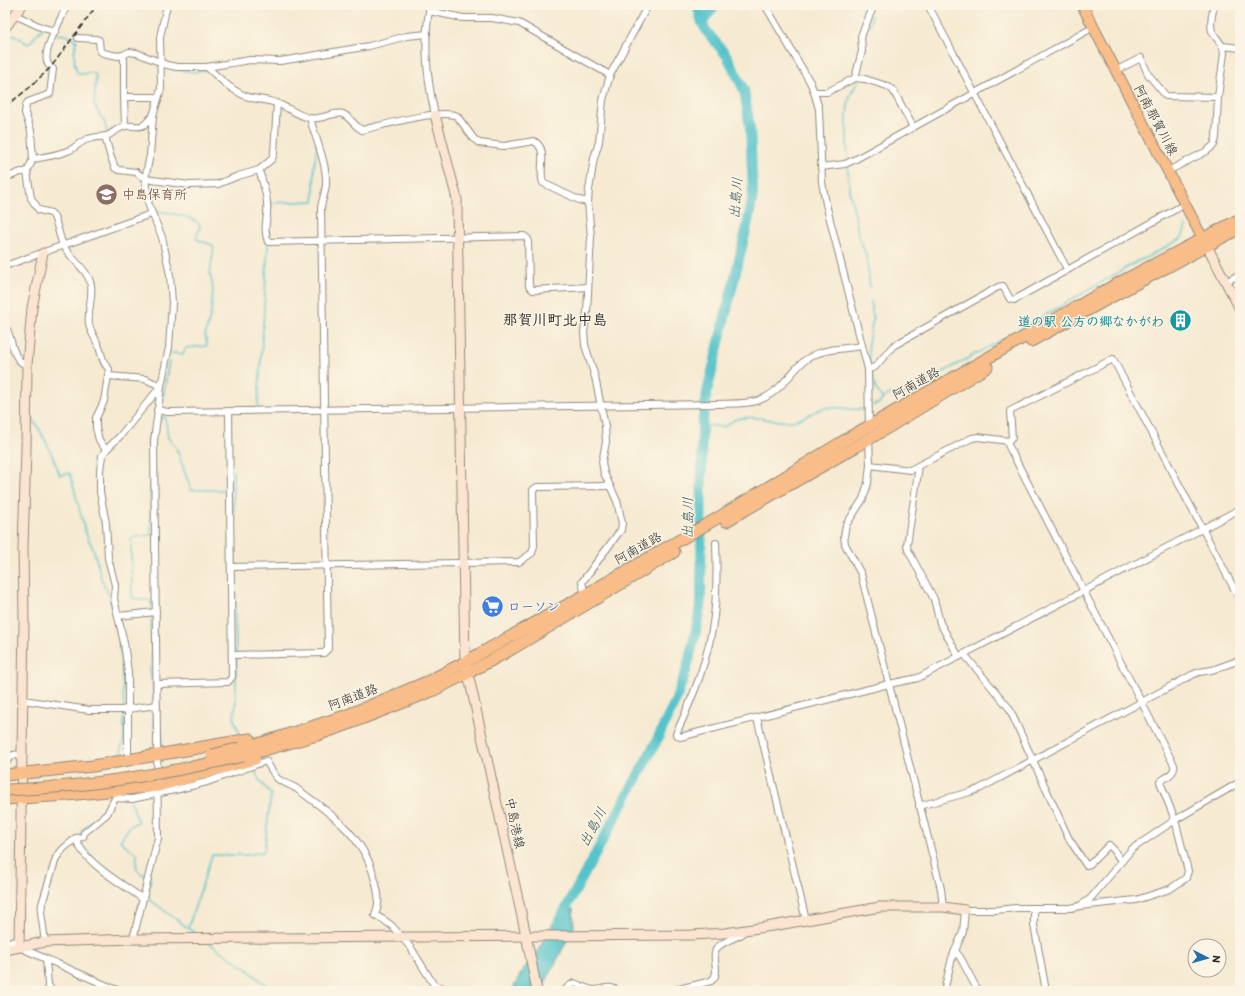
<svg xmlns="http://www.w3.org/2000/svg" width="1245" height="996" viewBox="0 0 1245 996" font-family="Itim,'Klee One',sans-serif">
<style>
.water{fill:#55c3cb;stroke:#40777b}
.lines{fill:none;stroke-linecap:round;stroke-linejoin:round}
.stream{stroke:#55c3cb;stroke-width:1.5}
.river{stroke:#55c3cb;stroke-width:10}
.street-casing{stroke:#908a7e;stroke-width:8}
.secondary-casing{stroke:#908a7e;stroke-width:11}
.primary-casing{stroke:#908a7e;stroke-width:12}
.highway-casing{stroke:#908a7e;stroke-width:13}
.street{stroke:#fff;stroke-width:6}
.secondary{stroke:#fce5d0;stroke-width:9}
.primary{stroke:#f8bd89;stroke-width:10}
.highway{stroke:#f8bd89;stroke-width:11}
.rail{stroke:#2b2b2b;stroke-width:1.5;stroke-dasharray:6 3;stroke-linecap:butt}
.highway-bridge-casing{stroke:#908a7e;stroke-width:13;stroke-linecap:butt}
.highway-bridge{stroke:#f8bd89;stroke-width:11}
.labels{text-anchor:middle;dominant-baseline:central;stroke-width:3;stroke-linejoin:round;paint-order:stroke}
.street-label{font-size:13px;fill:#2b2b2b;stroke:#fcf5e5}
.education-label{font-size:13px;font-weight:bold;fill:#785e54;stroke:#fcf5e5;text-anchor:start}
.culture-label{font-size:13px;font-weight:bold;fill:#0d838f;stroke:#fcf5e5;text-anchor:end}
.shop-label{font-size:13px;font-weight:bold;fill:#366cbe;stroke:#fcf5e5;text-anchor:start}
.water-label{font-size:14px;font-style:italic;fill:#38595b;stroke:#fcf5e5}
.quarter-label{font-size:15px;font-weight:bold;fill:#2b2b2b;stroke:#fcf5e5}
</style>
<rect width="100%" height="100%" fill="#fcf5e5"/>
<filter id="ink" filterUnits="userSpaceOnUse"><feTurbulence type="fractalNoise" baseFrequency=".025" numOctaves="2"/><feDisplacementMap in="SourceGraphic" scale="8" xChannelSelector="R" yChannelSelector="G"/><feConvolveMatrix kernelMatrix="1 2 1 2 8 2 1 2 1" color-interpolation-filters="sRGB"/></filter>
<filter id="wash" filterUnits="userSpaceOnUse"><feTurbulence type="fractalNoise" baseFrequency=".012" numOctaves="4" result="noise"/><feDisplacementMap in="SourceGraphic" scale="16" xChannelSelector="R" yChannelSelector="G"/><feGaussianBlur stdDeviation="0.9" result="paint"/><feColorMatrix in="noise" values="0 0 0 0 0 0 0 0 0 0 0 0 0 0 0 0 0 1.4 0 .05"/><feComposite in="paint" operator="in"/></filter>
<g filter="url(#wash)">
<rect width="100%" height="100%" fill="#f6ead2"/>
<polygon class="water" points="573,909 574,927 541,991 512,991 522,971 539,949 558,914"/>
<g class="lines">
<g class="stream">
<polyline points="868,27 870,24 872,16"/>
<polyline points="57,34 66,35 77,41"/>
<path d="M76,41C74,51 73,65 78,74L94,73L96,76L94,104L100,116L104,120L107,133"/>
<path d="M5,47L12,35H14L28,44C34,41 35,33 42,30"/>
<polyline points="178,70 194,72 206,70"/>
<path d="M848,158C847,142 845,116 849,100C850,94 855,87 858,80"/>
<polyline points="848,167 849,190 855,214 858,235 866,255 870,288"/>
<path d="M148,184C154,192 151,199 153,209L157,211C165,212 195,217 199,224C202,228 196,235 196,239L212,245L214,247L210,273L213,289L211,313L205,336L207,344L206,346L186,348L183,354L171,353"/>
<polyline points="270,208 271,203 314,201 314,168 317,146"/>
<polyline points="269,228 270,237"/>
<polyline points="870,366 868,343 873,319 871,301"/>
<polyline points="871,371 876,389 883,399 878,404 873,405"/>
<polyline points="163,396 169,361"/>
<polyline points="883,399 890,394 902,395 1042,317 1136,262 1150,256 1182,238 1186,226"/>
<polyline points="258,406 268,245"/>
<path d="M33,420C46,437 52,456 60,475L70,473L85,531L94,551L101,578L110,597L114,614"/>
<polyline points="159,422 162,418 165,417 168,438 176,447 191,490 227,490"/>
<path d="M702,425L724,427C728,425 732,420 737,419C755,414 774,423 792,421C804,420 814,409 826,408C839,406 851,411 863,409"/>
<polyline points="150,434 148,440 150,449 151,535 134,537 131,539 132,597 133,598 151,601 151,610"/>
<polyline points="233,471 234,566"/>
<polyline points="234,569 236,654"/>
<polyline points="151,614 152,657 150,670 153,684 154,704"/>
<polyline points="118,630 121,656 124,708"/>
<polyline points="236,657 236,699 234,720 240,734"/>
<polyline points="154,707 154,727"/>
<polyline points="161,730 163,750"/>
<polyline points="120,754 124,737 124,711"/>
<path d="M131,801L138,822L130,826L120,841L137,854C136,863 134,872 145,875"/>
<polyline points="80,836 82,830 103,811 109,799"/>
<polyline points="80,842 96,862 143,894"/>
<polyline points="146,897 196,934"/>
<polyline points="147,897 151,879"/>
<polyline points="188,928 212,855 246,855 264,852 271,794 260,781 254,769"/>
<polyline points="210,944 246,968 268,987 270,991"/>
</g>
<g class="river">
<polyline points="702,23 715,5"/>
<polyline points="558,923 655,744 675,702 687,668 696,630 701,600 702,425 707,392 748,222 753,194 750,128 744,90 727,56 707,32 702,23 697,5"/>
</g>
</g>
</g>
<g filter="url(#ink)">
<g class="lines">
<defs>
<g id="street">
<path d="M430,5C423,41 427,80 435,115"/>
<polyline points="765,5 810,82 814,92 819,109 822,182 826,204 868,369 869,426"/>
<polyline points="928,5 1067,269"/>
<polyline points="429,11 463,18 492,18 519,23 610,75"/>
<path d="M15,15L43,28L55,31C51,39 43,55 48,64C49,66 51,67 53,69L50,94L28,102L26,105L25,113L31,131L33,159L27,172L31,198L39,210L51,213L53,215C58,225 59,236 63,245C70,259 88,269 91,285C93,298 87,311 89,325C91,333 96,339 99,347C102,355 102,363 109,369L108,376"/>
<polyline points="55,31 67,5"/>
<polyline points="78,38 96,39 99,40 100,51 103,53 118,56 123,55 129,52 137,53 167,65 177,67 207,67 250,60 280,61 293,59 369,46 407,36 427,34"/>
<polyline points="1223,46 1240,48"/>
<polyline points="123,55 124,60 124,97"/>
<path d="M207,67C220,79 235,94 252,98C260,100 269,100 276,103C288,107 298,116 310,118C320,121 334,111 343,114C350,117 354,126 362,130C381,126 441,108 457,116L474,139L479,143L504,146L534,141C549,150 538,169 543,183L579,200L588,202"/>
<polyline points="1115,71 1141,58 1148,74 1166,96 1218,97"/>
<polyline points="855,78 862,51 861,36 874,5"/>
<polyline points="814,92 827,92 855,78 865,79 887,86 893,90 913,127"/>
<polyline points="125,126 124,97 154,97 158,99"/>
<polyline points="105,136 110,155 115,168 119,170 136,172 145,179 190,185 218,184 238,176 259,170 272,159 274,153 277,103"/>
<path d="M33,159C45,157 59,155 70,150C76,147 81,141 88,139C94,137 101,137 107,136C113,133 119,127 126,126C131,125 139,128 144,125C148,122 149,118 153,116"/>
<polyline points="821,167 845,164 856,159 1094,27"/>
<path d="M259,170C262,181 267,193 267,204C269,218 262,226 268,242L524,236L528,239L529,286L533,290L588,287"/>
<path d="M1168,171L1207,151L1214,145L1216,138L1218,97L1224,53C1223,42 1216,40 1212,31C1209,22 1213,13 1214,5"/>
<polyline points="5,178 21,172 27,172"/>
<polyline points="5,266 151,214"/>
<polyline points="1226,282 1240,274"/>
<path d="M5,326C13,337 11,361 27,365"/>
<polyline points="868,369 875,367 893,346 998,287 1003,286 1010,299 1014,300 1185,204"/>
<path d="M157,410L168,412L717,404C748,403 764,406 786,380C794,372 800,362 810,357C825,348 845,349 861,346"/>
<polyline points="869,437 870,465 868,483 863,499 846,525 844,536 845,544 861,574 941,889 943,907"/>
<polyline points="106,450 99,440 96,428 96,418 104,401 108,376 145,379 161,386 120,436 106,450 102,456 100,470 100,492 106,523 108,558 115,585 114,599 124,643 128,672 128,754"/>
<polyline points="870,465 910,470 972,438 978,437 1009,441 1012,438 1010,411 1113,359 1240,600"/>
<polyline points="917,467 918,473 907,545 908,550 934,599 940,623 959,657"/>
<path d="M716,543C717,568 717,592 714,616C709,658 693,697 676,734L680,737L889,684L918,678L1240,509"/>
<polyline points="231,567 519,562 532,553 534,546 533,490 537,487 610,486"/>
<polyline points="585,595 582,582 617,535 621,530 622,523 617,501 604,473 602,462 606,442 605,426 595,377 585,345 584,332 587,312 591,237 588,202 589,190 594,158 599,142 603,100 610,75 648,5"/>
<polyline points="118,616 156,612"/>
<polyline points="964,654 1009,708 1068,837 1086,865 1090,864 1109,845 1114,850 1121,861"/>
<path d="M232,655L324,653L328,649L321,208C322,199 326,192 326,183C327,164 315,137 310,118"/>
<polyline points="157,684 228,682 232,677 229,411"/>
<polyline points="23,700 89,710 121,710 157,705"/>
<polyline points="757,718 806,920"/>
<polyline points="5,763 13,755 21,754"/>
<path d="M176,781L179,789L207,782L266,761C270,767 273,774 278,779C284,783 291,785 297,789C329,812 364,836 374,877C378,892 381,900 375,915L384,920L392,926L411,948L434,985L452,991"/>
<polyline points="919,806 970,792 979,789 1192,675 1199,672 1212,670 1240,660"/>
<path d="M143,899C124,885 81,861 76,838L83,837L84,833L107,814L115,798L132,799L179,789"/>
<polyline points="1081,905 1090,899 1132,849 1175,820 1240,782"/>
<polyline points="1034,908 1034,925 1046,991"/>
<polyline points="133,939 158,838 154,441 161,386 169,347 172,303 170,275 165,251 162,237 149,206 145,179 150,155 153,116 161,89 160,37 167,5"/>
<polyline points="5,940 10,942 19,941"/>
<polyline points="45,942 41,912 42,904 56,858 63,849 76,838"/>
<polyline points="19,947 119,991"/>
<polyline points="955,951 960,957 978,991"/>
<polyline points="46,960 48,985 52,991"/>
<path d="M564,991L568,987L574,983C580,985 586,989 593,990C600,991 607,985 615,989V991"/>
<path d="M671,991L711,981C723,972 708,955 719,946C725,941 735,938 742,934L744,930"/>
<path d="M944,991L952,958L963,932L965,910H996L1016,908H1071L1080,906L1136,900L1170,889L1186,878L1188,871L1175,820L1160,782C1166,777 1176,773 1174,765L1006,441"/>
</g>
<g id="secondary">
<polyline points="5,28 22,5"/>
<polyline points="435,115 457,199 457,207 465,662 468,673 526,935 537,991"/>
<polyline points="1207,246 1240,309"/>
<polyline points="19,947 24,621 23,548 26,449 27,365 32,308 43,253"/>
<polyline points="5,950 45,942 133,939 692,935 725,933 772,926 880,907 943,907 965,910"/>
</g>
<polyline id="primary" points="1082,5 1206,245"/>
<g id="highway">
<polyline points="1031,341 1124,290 1240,228"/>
<polyline points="726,521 869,439 987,367"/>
<polyline points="241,748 265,742 345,716 429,681 465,662 585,595 721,516 850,437 1115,285 1240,219"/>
<polyline points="243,756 317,735 346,725 432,691 468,673 510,650 674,552"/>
<polyline points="5,775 93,766 250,739"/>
<polyline points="5,799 67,795 158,786 255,759"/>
</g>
</defs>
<use href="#street" class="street-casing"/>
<use href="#secondary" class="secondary-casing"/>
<use href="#primary" class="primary-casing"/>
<use href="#highway" class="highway-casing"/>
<use href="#street" class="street"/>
<use href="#secondary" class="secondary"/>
<use href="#primary" class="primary"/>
<use href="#highway" class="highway"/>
<polyline class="rail" points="5,107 29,88 51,67 97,5"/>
<defs>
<g id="highway-bridge">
<polyline points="212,755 241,748"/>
<path d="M5,790C85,788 165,774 243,756"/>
</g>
</defs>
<use href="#highway-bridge" class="highway-bridge-casing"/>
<use href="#highway-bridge" class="highway-bridge"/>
</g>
</g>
<defs>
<symbol id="school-disc" viewBox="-11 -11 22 22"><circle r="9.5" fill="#8d6e63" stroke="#fcf5e5"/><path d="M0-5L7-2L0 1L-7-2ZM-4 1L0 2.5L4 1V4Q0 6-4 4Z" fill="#fff"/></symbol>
<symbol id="building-disc" viewBox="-11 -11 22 22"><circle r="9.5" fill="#0f9aa8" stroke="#fcf5e5"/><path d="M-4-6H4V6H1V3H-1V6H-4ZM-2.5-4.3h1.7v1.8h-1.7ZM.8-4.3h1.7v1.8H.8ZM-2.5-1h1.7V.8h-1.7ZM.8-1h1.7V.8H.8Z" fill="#fff"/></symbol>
<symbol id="supermarket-disc" viewBox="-11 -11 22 22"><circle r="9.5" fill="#3f7fe0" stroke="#fcf5e5"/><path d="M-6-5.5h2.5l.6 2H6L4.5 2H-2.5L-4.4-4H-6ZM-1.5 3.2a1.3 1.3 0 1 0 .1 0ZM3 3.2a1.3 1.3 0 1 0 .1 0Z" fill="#fff"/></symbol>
</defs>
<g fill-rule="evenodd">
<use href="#school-disc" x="94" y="182" width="25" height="25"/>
<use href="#building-disc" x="1168" y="308" width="25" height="25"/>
<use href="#supermarket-disc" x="480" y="594" width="25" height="25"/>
</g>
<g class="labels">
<g class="street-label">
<text transform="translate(1156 120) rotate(62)">阿南那賀川線</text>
<text transform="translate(916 383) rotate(-30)">阿南道路</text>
<text transform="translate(638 548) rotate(-30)">阿南道路</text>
<text transform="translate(353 697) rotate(-21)">阿南道路</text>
<text transform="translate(515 823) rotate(78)">中島港線</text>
</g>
<g class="education-label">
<text x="122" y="194">中島保育所</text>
</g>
<g class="culture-label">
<text x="1164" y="321">道の駅 公方の郷なかがわ</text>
</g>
<g class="shop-label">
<text x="508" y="606">ローソン</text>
</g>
<g class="water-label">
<text transform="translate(736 198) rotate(-85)">出島川</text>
<text transform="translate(688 518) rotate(-89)">出島川</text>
<text transform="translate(593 827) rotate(-62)">出島川</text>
</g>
<g class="quarter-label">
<text x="555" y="320">那賀川町北中島</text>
</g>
</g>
<rect width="1245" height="996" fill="none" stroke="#fcf5e5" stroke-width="20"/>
<g transform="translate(1207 958) rotate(96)"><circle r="19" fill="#fcf5e5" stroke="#a8a49b"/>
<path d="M0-3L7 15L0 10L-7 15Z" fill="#1f6fb2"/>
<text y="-6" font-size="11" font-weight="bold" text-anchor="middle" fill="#2b2b2b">N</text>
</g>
</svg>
